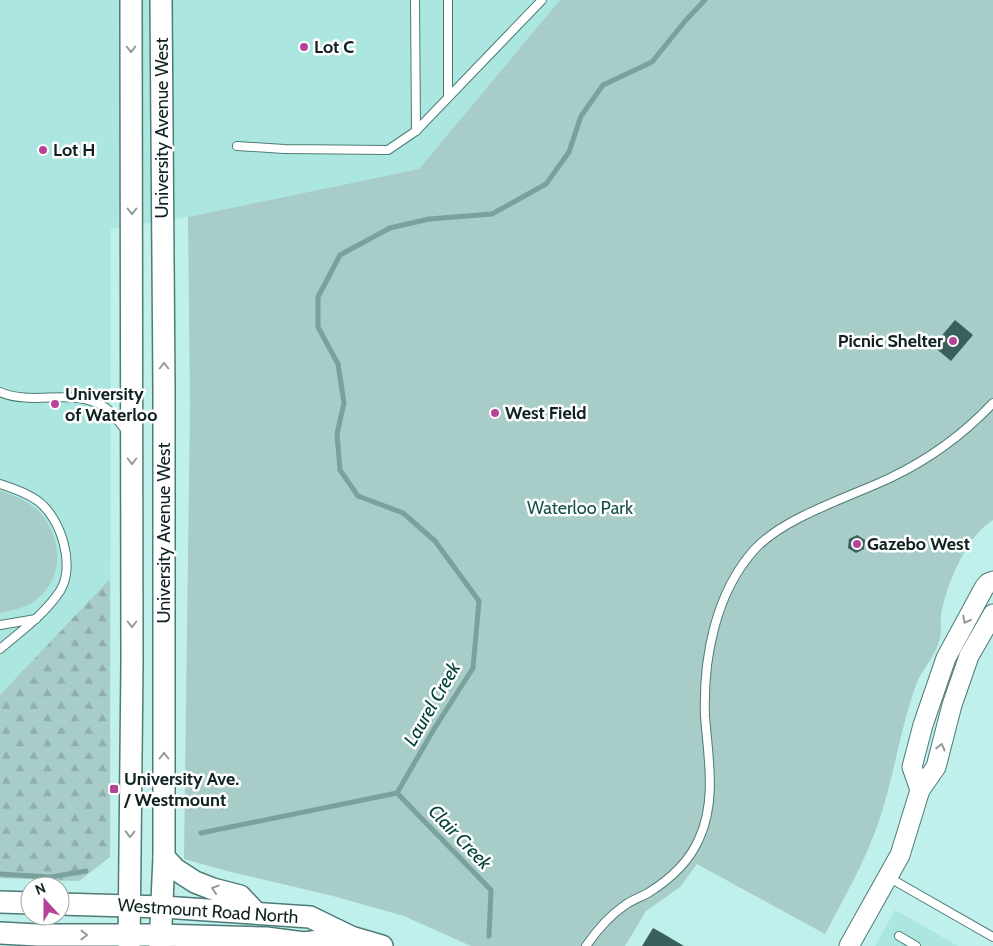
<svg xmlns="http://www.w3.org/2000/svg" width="993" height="946" viewBox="0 0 993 946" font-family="Cabin,sans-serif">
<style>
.built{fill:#ace6e0}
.forest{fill:url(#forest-firs)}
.green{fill:#a8ccc8}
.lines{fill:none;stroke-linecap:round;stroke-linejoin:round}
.stream{stroke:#7aa19e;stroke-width:5}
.building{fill:#3a605c}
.service-casing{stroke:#4e7b77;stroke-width:10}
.tertiary-casing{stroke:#4e7b77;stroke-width:21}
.secondary-casing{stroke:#4e7b77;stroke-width:24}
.service{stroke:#fff;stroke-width:8}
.tertiary{stroke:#fff;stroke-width:19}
.secondary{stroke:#fff;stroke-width:21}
.oneway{stroke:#939c9b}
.poi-dot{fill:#b7429a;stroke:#fff;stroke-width:2}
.labels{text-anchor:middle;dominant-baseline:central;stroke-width:5;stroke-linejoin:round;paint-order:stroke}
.poi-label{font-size:18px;font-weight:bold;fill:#102221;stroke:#fff;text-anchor:start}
.street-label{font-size:18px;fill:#102221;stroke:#fff}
.park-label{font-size:18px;fill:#16504c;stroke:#fff}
.water-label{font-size:19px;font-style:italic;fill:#01423e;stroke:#fff}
</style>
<defs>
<pattern id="forest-firs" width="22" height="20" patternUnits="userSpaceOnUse" patternTransform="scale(1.25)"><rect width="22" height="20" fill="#a8ccc8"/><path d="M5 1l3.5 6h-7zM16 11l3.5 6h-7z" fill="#90afac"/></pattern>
</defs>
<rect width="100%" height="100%" fill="#bff0eb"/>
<g class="built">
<polygon points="0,0 560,0 419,169 188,217 111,229 110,857 79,881 0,878"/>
<polygon points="895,910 958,946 875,946"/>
</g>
<polygon class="forest" points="110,579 110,857 79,881 0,878 0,695"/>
<g class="green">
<path d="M560,0H993V520C966,536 946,586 941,615C940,623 942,631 940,638C937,654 921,670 916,685C900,730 894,776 879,821C866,860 844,898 825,934L697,864L680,887L646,911L625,946H471L404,916L333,896L227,871L184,859L190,407L188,217L419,169Z"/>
<path d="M0,491C16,495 36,505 45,519C63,546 62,579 36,600C26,608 12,610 0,613Z"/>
</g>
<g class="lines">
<g class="stream">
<polyline points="397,793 491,890 489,936"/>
<polyline points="201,833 397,793 434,729 473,668 479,601 435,541 403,513 358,496 340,470 337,434 344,403 338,364 318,327 318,297 340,255 390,228 429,219 492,214 546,184 569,152 581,116 603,85 652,62 686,20 705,0"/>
<polyline points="0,874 51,877 86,871"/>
</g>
</g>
<g class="building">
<polygon points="955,320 973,335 951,361 933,346"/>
<polygon points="857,535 865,540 864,549 856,553 848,548 849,539"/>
<polygon points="653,928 662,933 684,946 642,946"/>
</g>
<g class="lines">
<defs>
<g id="service">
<polyline points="415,0 416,131"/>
<polyline points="448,0 448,97"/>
<polyline points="237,146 284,149 388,150 416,131 542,0"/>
<path d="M0,392C35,407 73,386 106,408C114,414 120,423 126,431"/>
<path d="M0,484C13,488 27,493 38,501C61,518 76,566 60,591C44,615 21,631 0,649"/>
<polyline points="0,625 36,619"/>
<polyline points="888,877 993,937"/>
<polyline points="899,936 916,946"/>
<path d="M586,946C597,930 609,916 625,905C632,900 641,897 648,893C669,880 689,862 699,839C717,800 708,757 705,716C703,659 715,594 754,550C784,517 850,497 890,478C930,459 963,435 993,403"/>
</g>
<g id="tertiary">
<polyline points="920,790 912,767 923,725 946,658 984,588 988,583 993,581"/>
<polyline points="849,946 900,855 920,790 936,767 952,705 969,656 993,614"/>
</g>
<g id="secondary">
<polyline points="164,857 175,869 195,882 213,889 240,896 256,913"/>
<polyline points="0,902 30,903"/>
<polyline points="60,904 163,907 310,917 351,937 382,946"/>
<polyline points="0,933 38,935 160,935 266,938 304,943 351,937"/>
<polyline points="129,946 132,663 131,0"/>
<polyline points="160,946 164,857 164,388 161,0"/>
</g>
</defs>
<use href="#service" class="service-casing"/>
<use href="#tertiary" class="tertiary-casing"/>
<use href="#secondary" class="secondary-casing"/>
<use href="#service" class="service"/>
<use href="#tertiary" class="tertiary"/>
<use href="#secondary" class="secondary"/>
</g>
<defs><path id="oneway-chevron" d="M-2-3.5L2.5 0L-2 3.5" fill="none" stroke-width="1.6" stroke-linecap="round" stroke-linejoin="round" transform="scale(1.25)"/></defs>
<g class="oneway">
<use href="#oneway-chevron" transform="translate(131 49) rotate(90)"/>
<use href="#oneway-chevron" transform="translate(132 211) rotate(90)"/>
<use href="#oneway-chevron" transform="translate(164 366) rotate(-90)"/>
<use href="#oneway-chevron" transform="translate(132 461) rotate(90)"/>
<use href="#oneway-chevron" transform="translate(966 620) rotate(118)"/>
<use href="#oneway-chevron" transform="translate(132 624) rotate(90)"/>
<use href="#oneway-chevron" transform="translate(941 747) rotate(-76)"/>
<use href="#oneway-chevron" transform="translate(164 756) rotate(-90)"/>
<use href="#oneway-chevron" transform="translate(130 834) rotate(91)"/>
<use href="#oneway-chevron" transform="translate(215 889) rotate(-162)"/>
<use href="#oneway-chevron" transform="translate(84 935)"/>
</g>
<g class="poi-dot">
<circle cx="304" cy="47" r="5"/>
<circle cx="43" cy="150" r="5"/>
<circle cx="953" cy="341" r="5"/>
<circle cx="55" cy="404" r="5"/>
<circle cx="495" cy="413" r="5"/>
<circle cx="857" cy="544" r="5"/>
<rect x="109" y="784" width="10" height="10" rx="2.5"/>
</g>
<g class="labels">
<g class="poi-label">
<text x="314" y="47">Lot C</text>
<text x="53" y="150">Lot H</text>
<text x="943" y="341" text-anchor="end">Picnic Shelter</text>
<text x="65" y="394">University<tspan x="65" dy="21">of Waterloo</tspan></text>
<text x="505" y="413">West Field</text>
<text x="867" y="544">Gazebo West</text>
<text x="124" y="779">University Ave.<tspan x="124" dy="21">/ Westmount</tspan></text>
</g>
<g class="street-label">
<text transform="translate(162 128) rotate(-90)">University Avenue West</text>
<text transform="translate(164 533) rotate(-90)">University Avenue West</text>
<text transform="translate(208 911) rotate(4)">Westmount Road North</text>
</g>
<g class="park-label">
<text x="580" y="508">Waterloo Park</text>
</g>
<g class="water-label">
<text transform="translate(432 704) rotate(-60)">Laurel Creek</text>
<text transform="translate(460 837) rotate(46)">Clair Creek</text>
</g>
</g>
<g transform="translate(45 901) rotate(339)"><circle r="24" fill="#ffffff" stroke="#9fa7a6"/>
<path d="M0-4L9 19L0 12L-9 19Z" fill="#b7429a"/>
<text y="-8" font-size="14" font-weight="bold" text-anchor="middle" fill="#102221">N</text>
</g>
</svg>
